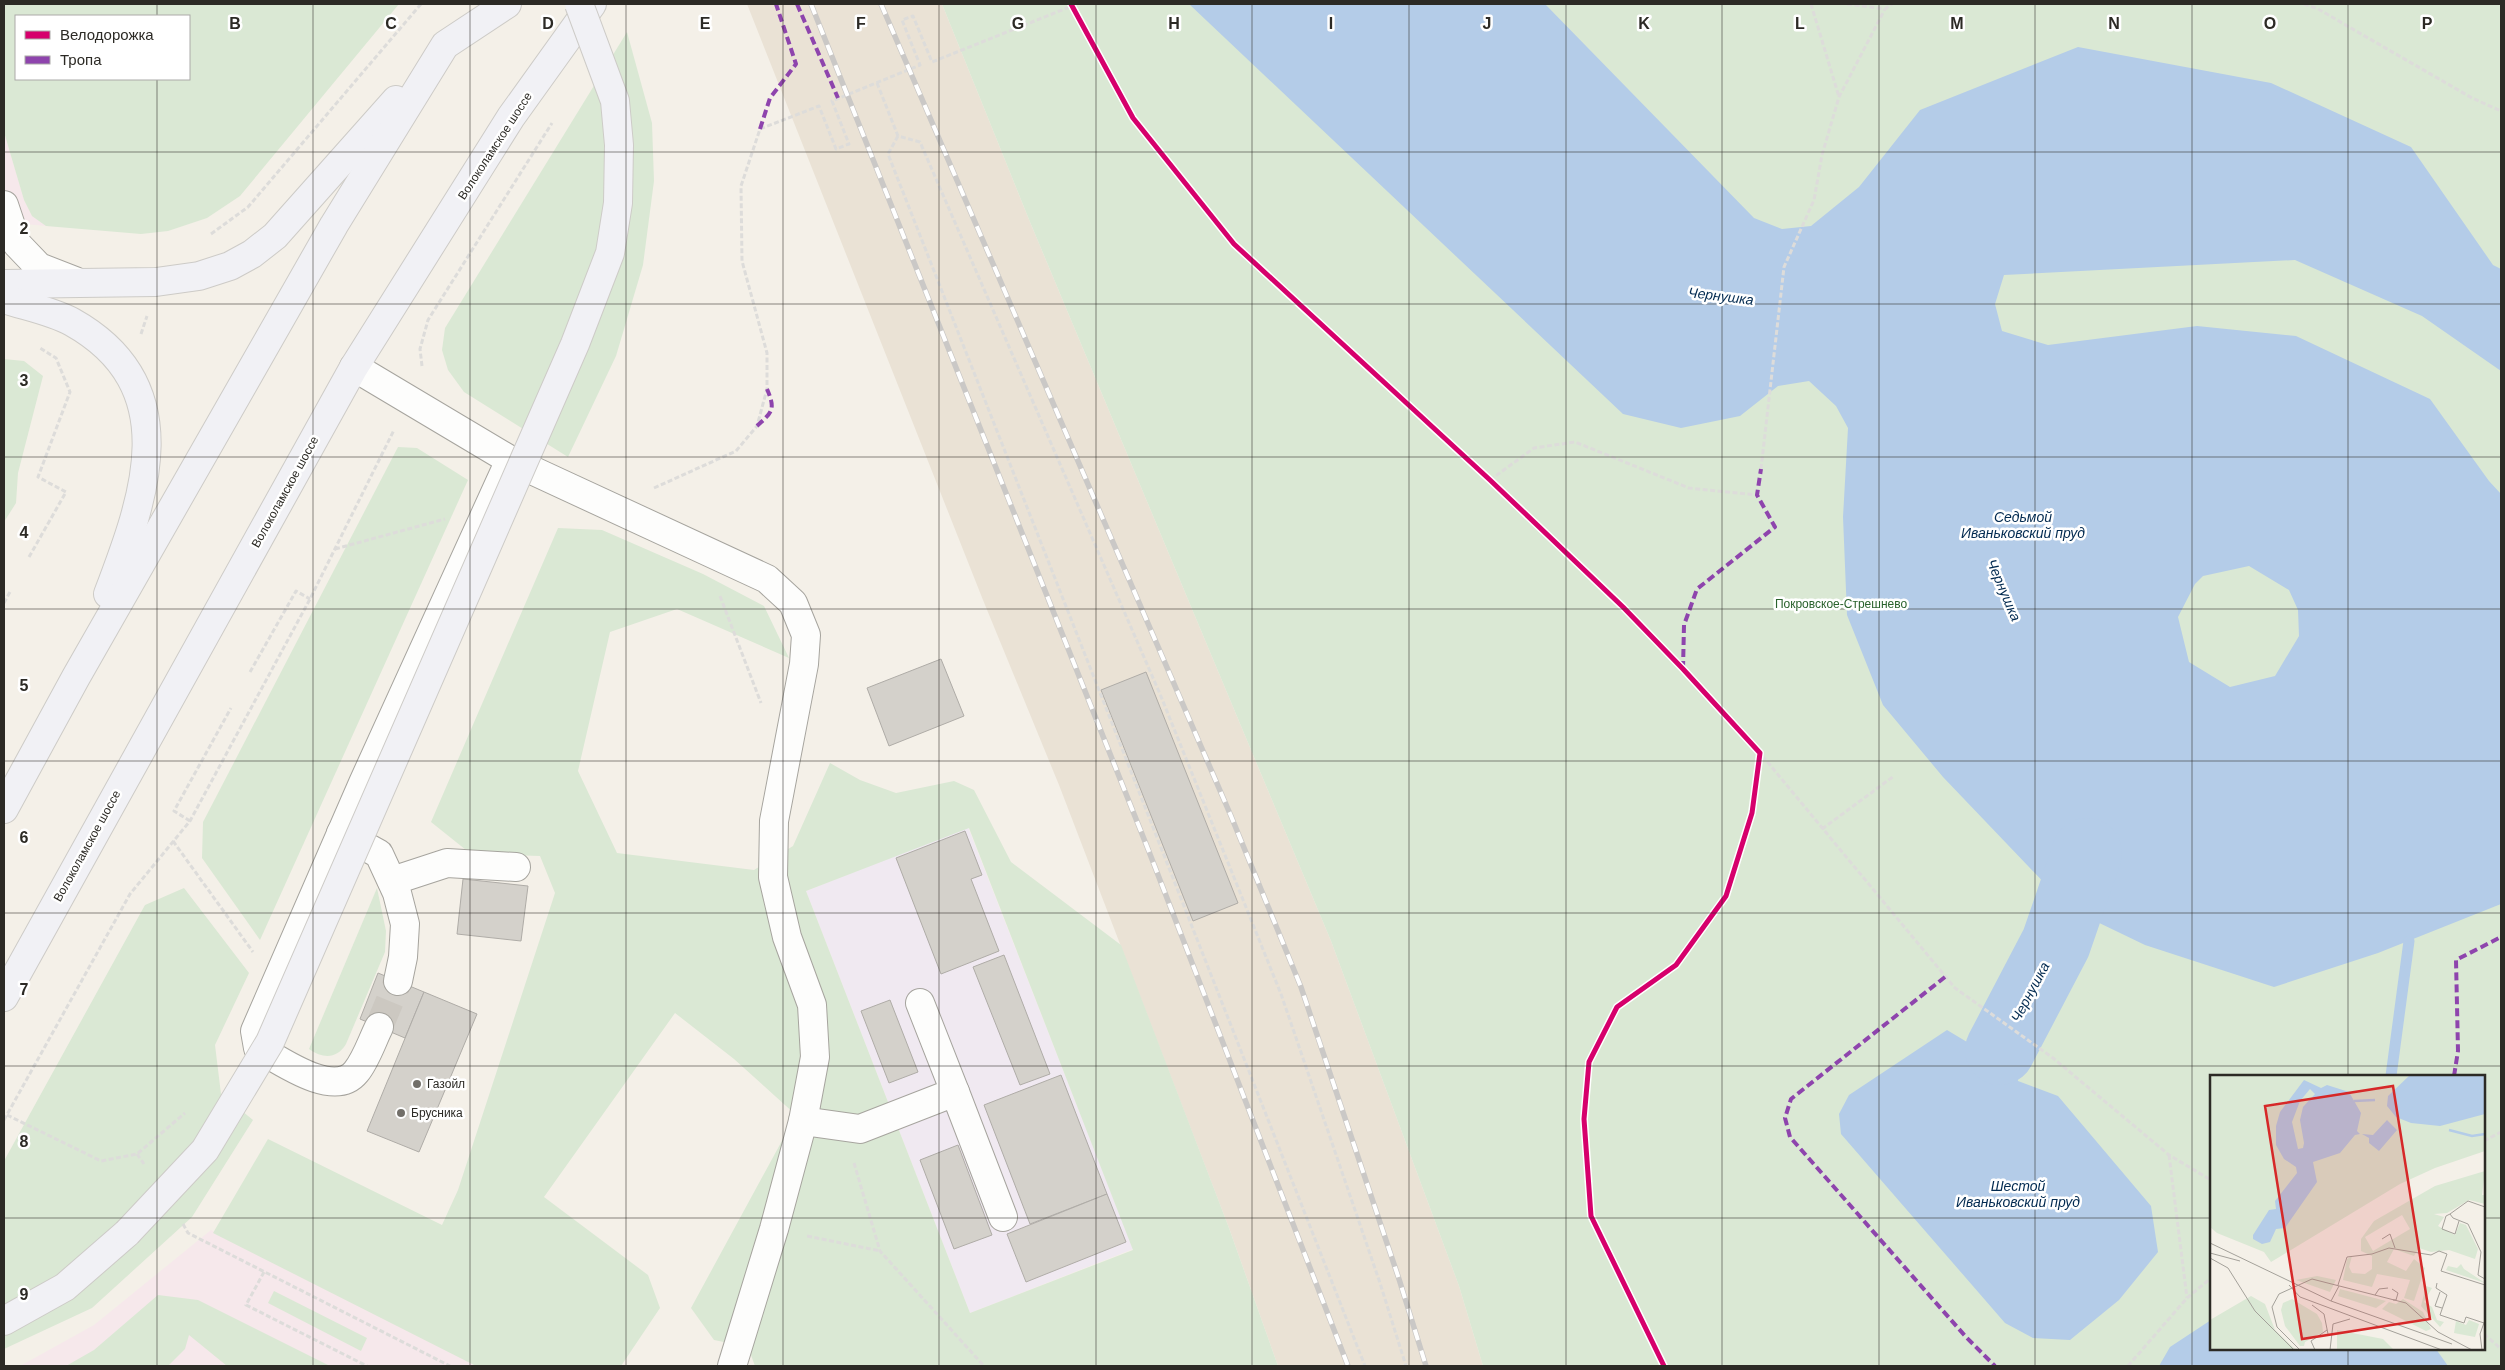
<svg xmlns="http://www.w3.org/2000/svg" width="2505" height="1370" viewBox="0 0 2505 1370" font-family="Helvetica,sans-serif">
<style>
.commercial{fill:#f6e8eb}
.industrial{fill:#f0e9f1}
.built{fill:#eae2d5}
.green{fill:#dae8d4;fill-rule:evenodd}
.water{fill:#b4cce8;fill-rule:evenodd}
.lines{fill:none;stroke-linecap:round;stroke-linejoin:round}
.stream{stroke:#b4cce8;stroke-width:11}
.river{stroke:#b4cce8;stroke-width:70}
.building{fill:#d4d1cb;stroke:#afaca7}
.minor-tunnel{stroke:#ccc8c1;stroke-width:28;stroke-dasharray:28 14;stroke-linecap:butt}
.minor-casing{stroke:#a6a49e;stroke-width:30}
.major-casing{stroke:#cdcbc7;stroke-width:30}
.path{stroke:#dddcda;stroke-width:3;stroke-dasharray:5 2.5;stroke-linecap:butt}
.minor{stroke:#fdfdfc;stroke-width:28}
.major{stroke:#f1f1f5;stroke-width:28}
.rail-casing{stroke:#cac8c6;stroke-width:5.5}
.rail{stroke:#fff;stroke-width:4;stroke-dasharray:11;stroke-linecap:butt}
.major-bridge-casing{stroke:#cdcbc7;stroke-width:30;stroke-linecap:butt}
.major-bridge{stroke:#f1f1f5;stroke-width:28}
.quiet{stroke:#8e44ad;stroke-width:4;stroke-dasharray:8 4;stroke-linecap:butt}
.cycleway-casing{stroke:#fff;stroke-width:8}
.cycleway{stroke:#d6006c;stroke-width:5}
.grid{fill:none;stroke:#2c2a25;stroke-width:1;stroke-opacity:0.55}
.poi-dot{fill:#726f69;stroke:#fff;stroke-width:2}
.labels{text-anchor:middle;dominant-baseline:central;stroke-width:5;stroke-linejoin:round;paint-order:stroke}
.street-label{font-size:12px;fill:#2c2a25;stroke:#fff}
.park-label{font-size:12px;fill:#2a622d;stroke:#fff}
.poi-label{font-size:12px;fill:#2c2a25;stroke:#fff;text-anchor:start}
.water-label{font-size:14px;font-style:italic;fill:#022a50;stroke:#fff}
.inset-river{fill:none;stroke:#b4cce8;stroke-width:2.5}
.inset-road{fill:none;stroke:#a4a19a;stroke-width:1}
.view{fill:#d62828;fill-opacity:0.15;stroke:#d62828;stroke-width:2.5}
.inset-edge{fill:none;stroke:#2c2a25;stroke-width:2.5}
.grid-label{font-size:16px;text-anchor:middle;font-weight:bold;fill:#2c2a25;stroke:#fff;stroke-width:5;stroke-linejoin:round;paint-order:stroke}
</style>
<rect width="100%" height="100%" fill="#f4f0e8"/>
<g class="commercial">
<polygon points="4,132 24,200 32,216 46,226 4,222"/>
<polygon points="211,1230 483,1366 20,1366 94,1325"/>
</g>
<polygon class="industrial" points="968,827 1133,1249 970,1313 806,891"/>
<polygon class="built" points="747,4 942,4 1030,222 1331,941 1459,1286 1483,1366 1278,1366 1229,1228 1059,785 983,600"/>
<g class="green">
<path d="M4,4H399L240,196L207,218L168,231L141,234L46,226L32,216L24,200L4,132ZM189,16V79H16V16Z"/>
<path d="M942,4H2501V1366H1483L1459,1286L1331,941L1030,222ZM2211,1076H2484V1349H2211Z"/>
<polygon points="627,32 652,123 654,181 643,265 616,356 568,457 464,392 448,370 442,350 445,328"/>
<polygon points="4,359 24,361 43,376 18,473 16,503 4,522"/>
<polygon points="398,447 417,448 468,480 260,940 202,858 203,822"/>
<path d="M558,528L602,530L703,574L764,606L789,658L677,609L610,632L578,771L617,853L754,870L793,846L830,763L860,780L896,793L954,781L974,790L1011,862L1121,945L1229,1228L1278,1366H755L748,1347L714,1340L691,1308L796,1115L734,1059L675,1013L544,1197L648,1275L660,1308L621,1366H476L213,1233L268,1139L442,1225L458,1190L555,893L540,856L471,854L431,822ZM969,828L1133,1250L970,1313L806,891Z"/>
<polygon points="184,888 249,973 215,1045 221,1094 253,1120 192,1217 92,1308 4,1349 4,1161 145,905"/>
<path d="M377,888L386,931L385,952L346,1044C337,1059 323,1059 309,1049Z"/>
<polygon points="274,1291 367,1338 361,1351 268,1303"/>
<polygon points="158,1295 198,1300 330,1366 227,1366 189,1335 185,1349 168,1366 66,1366 94,1350"/>
</g>
<g class="water">
<path d="M1189,4H1545L1754,218L1782,229L1811,226L1859,187L1920,110L2078,47L2271,83L2411,147L2493,265L2501,269V371L2422,316L2295,260L2004,275L1995,304L2002,331L2048,345L2197,326L2296,336L2430,399L2489,481L2501,494V904L2378,953L2274,987L2145,945L2091,919L2056,943L2051,890L1943,777L1883,705L1847,615L1843,517L1848,428L1836,406L1809,381L1778,386L1740,416L1681,428L1623,414ZM2249,566L2289,590L2298,610L2299,636L2275,676L2230,687L2189,662L2178,617L2195,584L2203,576Z"/>
<polygon points="2045,963 2041,989 2015,1062 2018,1081 2058,1096 2151,1206 2158,1252 2119,1300 2070,1340 2033,1338 2005,1323 1841,1134 1839,1114 1849,1095 1947,1030 1972,1045 1991,1038 2026,980"/>
<polygon points="2211,1320 2211,1349 2436,1349 2448,1366 2159,1366 2170,1347"/>
</g>
<g class="lines">
<polyline class="stream" points="2391,1076 2409,941"/>
<polyline class="river" points="2000,1050 2056,943 2087,853"/>
</g>
<g class="building">
<polygon points="941,659 964,716 889,746 867,688"/>
<polygon points="1146,672 1238,903 1193,921 1101,690"/>
<polygon points="965,831 982,875 971,879 999,951 941,974 896,858"/>
<polygon points="463,879 528,886 521,941 457,934"/>
<polygon points="1004,955 1050,1074 1020,1085 973,967"/>
<polygon points="378,973 424,992 405,1038 360,1019"/>
<polygon points="424,992 477,1014 419,1152 367,1131"/>
<polygon points="890,1000 918,1072 889,1083 861,1011"/>
<polygon points="1061,1075 1107,1194 1030,1224 984,1105"/>
<polygon points="958,1145 992,1235 954,1249 920,1160"/>
<polygon points="1107,1194 1126,1242 1026,1282 1007,1234"/>
</g>
<g class="lines">
<polyline class="minor-tunnel" points="379,1027 398,981"/>
<defs>
<g id="minor">
<polyline points="4,205 17,244 39,267 75,281"/>
<path d="M354,367L510,460L363,783L255,1031L258,1048C281,1061 334,1099 356,1072C366,1060 372,1041 379,1027"/>
<polyline points="510,460 767,579 793,603 806,635 804,664 774,821 773,877 787,937 812,1005 815,1057 803,1121 774,1229 732,1366"/>
<polyline points="341,833 379,854 397,893 405,924 403,957 398,981"/>
<polyline points="392,881 447,863 516,867"/>
<polyline points="955,1092 1003,1217"/>
<polyline points="803,1121 860,1129 955,1092 920,1003"/>
</g>
<g id="major">
<polyline points="4,284 156,282 199,276 230,266 252,254 275,236 396,100"/>
<path d="M4,299C25,306 52,311 72,322C186,386 145,497 108,594"/>
<polyline points="4,809 76,677 334,225 445,45 507,4"/>
<polyline points="4,997 354,367 511,117 592,4"/>
<polyline points="4,1321 65,1287 127,1233"/>
</g>
</defs>
<use href="#minor" class="minor-casing"/>
<use href="#major" class="major-casing"/>
<g class="path">
<polyline points="1071,4 1133,118 1234,244 1490,480 1623,607 1683,669 1760,753 1955,988 2053,1058 2169,1155 2211,1180"/>
<polyline points="1811,4 1839,97"/>
<polyline points="1847,4 1885,9 1892,4"/>
<polyline points="2304,4 2318,9 2472,98 2501,111"/>
<polyline points="877,83 898,136 920,142 1160,694 1281,994 1380,1283 1406,1366"/>
<polyline points="898,136 888,154 1365,1366"/>
<polyline points="211,234 248,207 421,4"/>
<polyline points="141,334 147,316"/>
<polyline points="422,366 420,349 428,320 552,123"/>
<polyline points="1761,469 1784,267 1814,200 1822,155 1839,97 1885,9"/>
<polyline points="1490,480 1534,448 1575,442 1689,488 1757,495"/>
<polyline points="654,488 736,451 757,426 767,389 767,353 742,261 741,186 760,129 819,106 836,149 849,144 832,101 920,65 902,20 913,16 932,62 1072,6"/>
<polyline points="335,549 445,519"/>
<polyline points="29,557 66,492 38,477 70,392 56,358 40,348"/>
<polyline points="720,596 761,703"/>
<polyline points="4,603 11,590"/>
<polyline points="250,672 296,591 310,599"/>
<polyline points="190,821 174,811 231,708"/>
<polyline points="1822,829 1894,776"/>
<polyline points="173,841 253,952"/>
<polyline points="7,1115 101,1161 137,1154 185,1113"/>
<polyline points="4,1120 130,894 190,821 310,599 394,430"/>
<polyline points="2484,1141 2501,1132"/>
<polyline points="137,1154 144,1164"/>
<polyline points="2169,1155 2187,1298"/>
<polyline points="854,1163 880,1251 984,1366"/>
<polyline points="183,1224 188,1233 450,1366"/>
<polyline points="807,1236 880,1251"/>
<polyline points="264,1272 246,1305 367,1366"/>
<polyline points="2484,1334 2501,1349"/>
<polyline points="1664,1366 1591,1216 1584,1119 1589,1062 1617,1007 1676,965 1726,896 1752,813 1760,754"/>
<polyline points="2128,1366 2187,1298 2211,1278"/>
</g>
<use href="#minor" class="minor"/>
<use href="#major" class="major"/>
<defs>
<g id="rail">
<polyline points="811,4 1148,849 1348,1366"/>
<polyline points="881,4 1231,816 1301,987 1399,1279 1426,1366"/>
</g>
</defs>
<use href="#rail" class="rail-casing"/>
<use href="#rail" class="rail"/>
<defs>
<polyline id="major-bridge" points="127,1233 205,1150 270,1042 575,344 610,253 618,203 619,145 615,101 579,4"/>
</defs>
<use href="#major-bridge" class="major-bridge-casing"/>
<use href="#major-bridge" class="major-bridge"/>
<g class="quiet">
<polyline points="797,4 838,98"/>
<polyline points="760,129 770,98 796,64 776,4"/>
<path d="M757,426C772,412 776,410 767,389"/>
<polyline points="1683,669 1684,625 1697,589 1775,527 1757,495 1761,469"/>
<polyline points="1945,977 1791,1099 1785,1118 1790,1137 1966,1337 1995,1366"/>
<polyline points="2454,1076 2458,1051 2456,960 2501,937"/>
</g>
<defs>
<polyline id="cycleway" points="1071,4 1133,118 1234,244 1490,480 1623,607 1683,669 1760,753 1752,813 1726,896 1676,965 1617,1007 1589,1062 1584,1119 1591,1216 1664,1366"/>
</defs>
<use href="#cycleway" class="cycleway-casing"/>
<use href="#cycleway" class="cycleway"/>
</g>
<path class="grid" d="M157,4V16M313,4V1366M470,4V1366M626,4V1366M783,4V1366M939,4V1366M1096,4V1366M1252,4V1366M1409,4V1366M1566,4V1366M1722,4V1366M1879,4V1366M2035,4V1366M2192,4V1366M2348,4V1076M157,79V1366M4,152H2501M4,304H2501M4,457H2501M4,609H2501M4,761H2501M4,913H2501M4,1066H2501M4,1218H2211M2484,1218H2501M2348,1349V1366"/>
<g class="poi-dot">
<circle cx="417" cy="1084" r="5"/>
<circle cx="401" cy="1113" r="5"/>
</g>
<g class="labels">
<g class="street-label">
<text transform="translate(495 146) rotate(-57)">Волоколамское шоссе</text>
<text transform="translate(285 492) rotate(-61)">Волоколамское шоссе</text>
<text transform="translate(87 846) rotate(-61)">Волоколамское шоссе</text>
</g>
<g class="park-label">
<text x="1841" y="604">Покровское-Стрешнево</text>
</g>
<g class="poi-label">
<text x="427" y="1084">Газойл</text>
<text x="411" y="1113">Брусника</text>
</g>
<g class="water-label">
<text transform="translate(1721 296) rotate(7)">Чернушка</text>
<text x="2023" y="517">Седьмой<tspan x="2023" dy="16">Иваньковский пруд</tspan></text>
<text transform="translate(2004 590) rotate(67)">Чернушка</text>
<text transform="translate(2030 992) rotate(-62)">Чернушка</text>
<text x="2018" y="1186">Шестой<tspan x="2018" dy="16">Иваньковский пруд</tspan></text>
</g>
</g>
<g transform="translate(2210 1075)">
<rect width="275" height="275" fill="#f4f0e8"/>
<path d="M0,0H275V76L225,93L190,109L61,187L54,177L7,158L0,152ZM275,96L272,120H275V129L259,125L237,138L224,139L234,142L228,151L245,160L250,148L256,150L268,174L265,184L239,175L221,177L209,173L204,181L184,174L177,187L196,196L204,184L215,193L204,226L194,223L200,205L167,199L162,212L133,205L137,184L142,181L139,192L142,198L155,199L162,194V181L151,176V164L164,146L225,111ZM192,140L200,154L163,176L155,162ZM251,189L254,194L275,208L236,195L238,191L247,193ZM107,201L126,205L120,217L86,205ZM216,211L222,213L214,227L222,232L227,245L234,247L230,252L211,231ZM130,214L176,226L166,233L128,221ZM41,221L55,229L65,255L86,275H0V245ZM82,224L107,239L112,248L113,257L95,267L94,271H90L75,251L71,235L73,228ZM193,224L213,237L221,254L216,256L172,234L179,227L186,229ZM259,245L269,249L265,262L244,258L246,246L256,250ZM127,255L173,264L184,275H127Z" fill="#dae8d4" fill-rule="evenodd"/>
<path d="M200,0H275V39L230,51L201,48L186,42L177,31L178,21ZM94,5L111,13L117,10L139,17L151,38L147,56L150,59L145,60L130,78L103,87L107,107L75,153L66,154L60,167L52,169L43,164V160L59,135L66,134L65,126L87,98L86,92L74,84L66,70V51L70,37ZM100,14L105,19L93,32L90,45L94,68L93,73L88,74L82,47L90,26ZM177,45L187,55L169,76L159,68V63L152,59L163,60Z" fill="#b4cce8" fill-rule="evenodd"/>
<path class="inset-river" d="M144,26L165,25M239,55L262,61L275,59"/>
<path class="inset-road" d="M275,132L258,126L240,139L243,143L258,149L271,177L268,200L275,204M240,139L236,141L232,154L245,159L249,146M172,164L180,159L185,173M0,168L121,226L242,269M0,178L30,186M0,183L18,193L45,236L84,275M227,208L226,213L237,220L230,240L254,248L256,242L274,248M79,210L90,222L232,275M128,210L137,182L162,179L179,173L221,180L229,176L237,179L231,196L275,210M182,214L188,218L186,225H183M230,217L225,231L232,233M165,220L169,214L178,213M121,226L129,211M102,230L114,239L118,259M90,275L67,252L62,232L69,219L102,204L196,228L228,257L262,275M105,275L101,266L117,255M120,275L123,249L140,244M272,275L270,259L275,245"/>
<path class="view" d="M183,11L220,244L92,264L55,31Z"/>
<rect width="275" height="275" class="inset-edge"/>
</g>
<g class="grid-label">
<text x="235" y="29">B</text>
<text x="391" y="29">C</text>
<text x="548" y="29">D</text>
<text x="705" y="29">E</text>
<text x="861" y="29">F</text>
<text x="1018" y="29">G</text>
<text x="1174" y="29">H</text>
<text x="1331" y="29">I</text>
<text x="1487" y="29">J</text>
<text x="1644" y="29">K</text>
<text x="1800" y="29">L</text>
<text x="1957" y="29">M</text>
<text x="2114" y="29">N</text>
<text x="2270" y="29">O</text>
<text x="2427" y="29">P</text>
<text x="24" y="234">2</text>
<text x="24" y="386">3</text>
<text x="24" y="538">4</text>
<text x="24" y="691">5</text>
<text x="24" y="843">6</text>
<text x="24" y="995">7</text>
<text x="24" y="1147">8</text>
<text x="24" y="1300">9</text>
</g>
<rect width="2505" height="1370" fill="none" stroke="#2c2a25" stroke-width="10"/>
<rect x="15" y="15" width="175" height="65" fill="#ffffff" stroke="#abaaa8"/>
<rect x="25" y="31" width="25" height="8" fill="#d6006c" stroke="#abaaa8"/>
<text x="60" y="40" font-size="15" fill="#2c2a25">Велодорожка</text>
<rect x="25" y="56" width="25" height="8" fill="#8e44ad" stroke="#abaaa8"/>
<text x="60" y="65" font-size="15" fill="#2c2a25">Тропа</text>
</svg>
